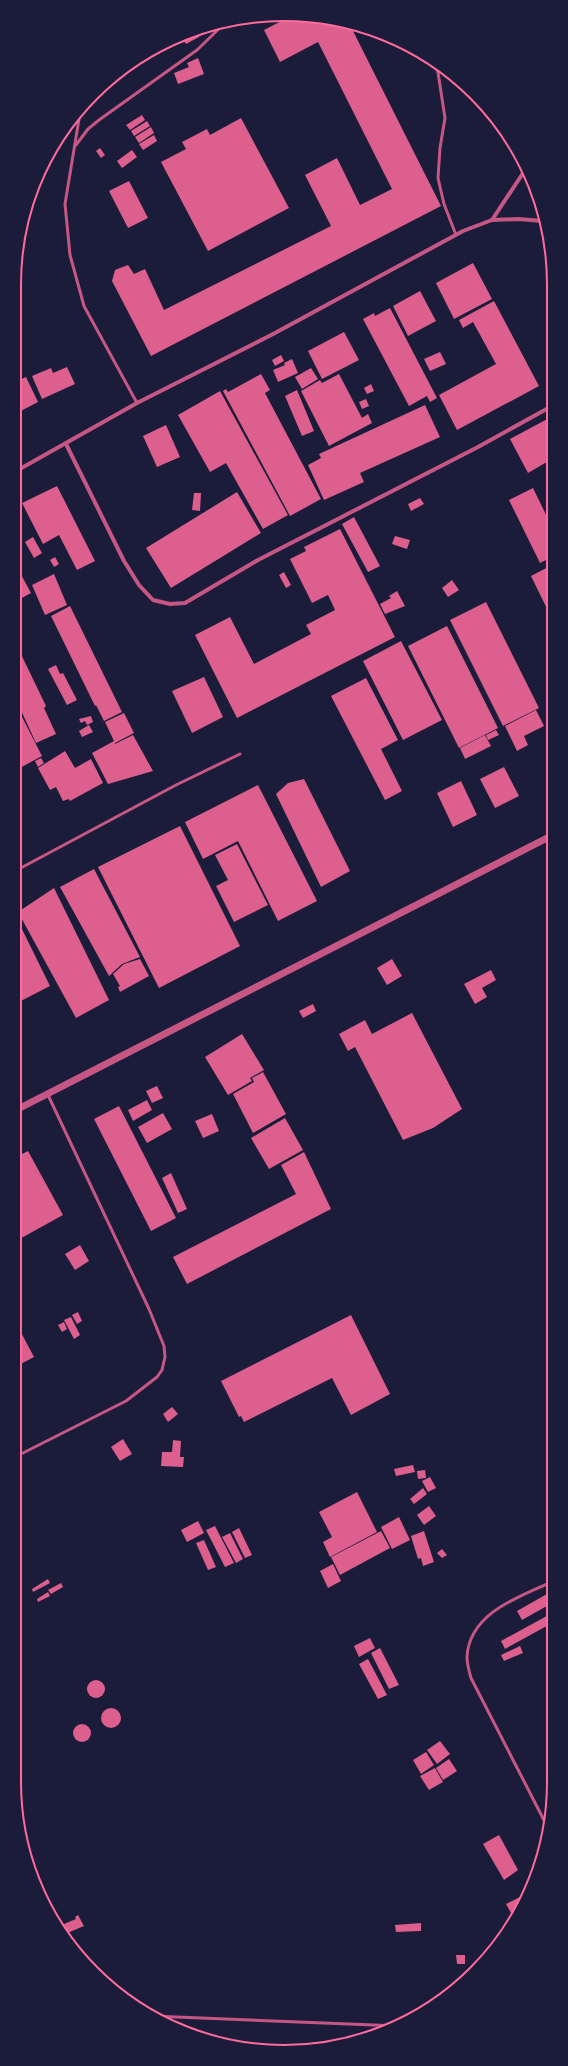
<svg xmlns="http://www.w3.org/2000/svg" width="568" height="2066" viewBox="0 0 568 2066" font-family="Montserrat,sans-serif">
<style>
.building{fill:#dd5f8e}
.lines{fill:none;stroke-linecap:round;stroke-linejoin:round}
.service{stroke:#c65784;stroke-width:3}
.minor{stroke:#c65784;stroke-width:4}
.tertiary{stroke:#c65784;stroke-width:7}
.rim{fill:none;stroke:#ff6b9d;stroke-width:2}
</style>
<rect width="100%" height="100%" fill="#1b1b3a"/>
<g class="building">
<polygon points="293,15 336,19 349,23 441,206 151,356 112,281 115,270 128,265 134,274 145,269 164,310 331,226 305,175 337,158 360,205 392,189 318,42 280,62 264,30"/>
<polygon points="196,30 199,37 186,44 181,36 163,46 162,45 180,35"/>
<polygon points="198,58 204,74 178,84 174,73 189,67 187,63"/>
<polygon points="142,115 145,120 130,130 126,125"/>
<polygon points="241,118 289,208 208,251 161,162 186,149 182,142 207,129 210,135"/>
<polygon points="147,121 150,126 134,136 131,131"/>
<polygon points="151,127 154,133 139,143 135,137"/>
<polygon points="154,135 157,141 143,150 139,144"/>
<polygon points="100,148 105,155 101,158 96,151"/>
<polygon points="132,150 137,157 122,168 117,161"/>
<polygon points="129,181 148,218 128,228 109,191"/>
<polygon points="473,263 492,299 454,319 436,283"/>
<polygon points="420,291 436,321 408,336 393,306"/>
<polygon points="494,301 539,386 457,430 439,395 496,364 473,322 463,328 459,320"/>
<polygon points="390,308 437,398 430,402 427,396 409,406 363,319 374,313 375,316"/>
<polygon points="344,332 359,360 322,379 308,351"/>
<polygon points="440,352 446,364 430,371 424,359"/>
<polygon points="281,355 284,361 275,366 272,360"/>
<polygon points="292,359 298,373 278,382 273,370 285,365 284,363"/>
<polygon points="67,367 75,384 42,399 32,376 51,368 53,373"/>
<polygon points="311,368 318,379 302,389 295,377"/>
<polygon points="261,374 270,390 265,393 321,499 290,516 223,391 226,389 228,392"/>
<polygon points="339,374 362,418 368,414 372,423 329,446 301,391 320,380 322,383"/>
<polygon points="26,377 38,402 19,412 19,380"/>
<polygon points="371,384 374,391 367,394 364,388"/>
<polygon points="297,390 314,431 302,436 285,396"/>
<polygon points="220,391 288,515 263,529 226,463 210,472 178,415"/>
<polygon points="366,399 369,406 362,409 359,402"/>
<polygon points="425,405 440,437 360,473 364,482 324,500 308,465 321,458 319,454"/>
<polygon points="551,417 552,459 528,473 510,439"/>
<polygon points="166,425 180,457 157,467 143,436"/>
<polygon points="57,486 95,561 77,570 59,535 43,544 22,503"/>
<polygon points="533,488 552,527 552,557 540,563 509,500"/>
<polygon points="237,492 261,533 171,588 146,548"/>
<polygon points="194,493 201,493 200,511 192,510"/>
<polygon points="420,498 424,504 411,511 408,504"/>
<polygon points="354,517 380,566 368,572 342,524"/>
<polygon points="340,529 395,637 237,718 195,635 230,617 254,664 311,634 306,625 335,610 328,595 312,603 290,559 306,551 304,547"/>
<polygon points="395,536 410,540 407,549 392,544"/>
<polygon points="33,537 42,553 34,558 25,542"/>
<polygon points="55,557 59,564 54,567 50,560"/>
<polygon points="552,565 552,619 531,576"/>
<polygon points="18,569 31,593 20,599 18,596"/>
<polygon points="284,572 291,585 286,588 279,575"/>
<polygon points="54,574 67,605 45,615 32,585"/>
<polygon points="452,580 459,590 448,597 442,588"/>
<polygon points="397,591 405,606 385,614 380,604 391,598 389,596"/>
<polygon points="486,602 539,708 503,726 450,620"/>
<polygon points="70,606 122,712 104,721 96,705 95,706 51,616"/>
<polygon points="447,626 498,728 459,748 408,646"/>
<polygon points="401,641 442,720 403,740 363,661"/>
<polygon points="18,648 46,706 44,708 56,734 36,743 18,704"/>
<polygon points="56,665 60,674 63,673 77,700 67,705 48,669"/>
<polygon points="204,677 223,717 192,733 172,691"/>
<polygon points="366,678 398,740 381,749 402,791 385,800 331,696"/>
<polygon points="18,709 42,756 18,769 17,768"/>
<polygon points="536,710 544,726 524,736 528,745 517,751 505,726"/>
<polygon points="124,713 134,733 115,743 115,744 133,735 153,771 108,784 92,753 114,741 105,722"/>
<polygon points="91,716 93,722 87,725 85,721 81,723 79,719"/>
<polygon points="89,725 93,732 82,737 79,731"/>
<polygon points="496,730 499,735 488,740 486,735"/>
<polygon points="485,735 491,746 465,759 460,748"/>
<polygon points="65,751 75,768 91,759 103,783 70,801 69,799 63,801 56,787 50,790 38,768"/>
<polygon points="41,758 44,763 38,767 35,761"/>
<polygon points="504,767 519,796 495,808 480,779"/>
<polygon points="304,779 350,871 321,887 276,794 288,783"/>
<polygon points="461,781 477,815 453,827 437,793"/>
<polygon points="258,785 317,901 278,921 238,841 203,859 185,822"/>
<polygon points="180,826 240,946 159,988 98,867"/>
<polygon points="237,844 268,905 234,922 216,886 228,880 215,855"/>
<polygon points="94,869 140,957 122,964 109,976 60,887"/>
<polygon points="54,888 109,1000 76,1018 18,912"/>
<polygon points="17,919 50,986 17,1003"/>
<polygon points="140,959 149,976 120,992 118,987 120,986 113,974 124,964"/>
<polygon points="392,959 402,976 387,985 377,968"/>
<polygon points="491,970 496,980 482,988 487,997 475,1004 464,984"/>
<polygon points="313,1004 316,1011 303,1018 299,1011"/>
<polygon points="412,1013 462,1109 433,1128 403,1140 355,1047 348,1051 339,1034 365,1020 372,1034"/>
<polygon points="242,1034 264,1070 250,1078 252,1081 228,1095 205,1057"/>
<polygon points="263,1072 286,1114 253,1133 233,1094 254,1082 252,1078"/>
<polygon points="157,1086 163,1098 152,1103 146,1091"/>
<polygon points="147,1100 152,1110 133,1121 128,1110"/>
<polygon points="119,1106 176,1218 151,1231 94,1119"/>
<polygon points="163,1113 172,1129 147,1143 138,1127"/>
<polygon points="212,1114 219,1131 203,1138 195,1121"/>
<polygon points="285,1118 303,1150 269,1169 251,1138"/>
<polygon points="28,1151 63,1215 16,1241 16,1157"/>
<polygon points="304,1152 331,1209 187,1284 173,1257 296,1194 281,1165"/>
<polygon points="171,1173 187,1209 178,1213 162,1178"/>
<polygon points="80,1245 89,1261 75,1270 65,1254"/>
<polygon points="78,1312 82,1321 77,1324 72,1315"/>
<polygon points="351,1315 390,1394 351,1415 332,1378 244,1422 241,1416 239,1417 221,1381"/>
<polygon points="71,1317 80,1335 74,1339 64,1320"/>
<polygon points="64,1322 67,1329 62,1332 58,1325"/>
<polygon points="16,1323 34,1357 15,1367 15,1334"/>
<polygon points="172,1407 178,1414 168,1422 163,1414"/>
<polygon points="123,1439 132,1454 120,1461 111,1447"/>
<polygon points="173,1440 181,1441 180,1457 184,1457 183,1467 161,1466 162,1452 172,1452"/>
<polygon points="413,1465 415,1472 396,1476 394,1469"/>
<polygon points="425,1470 426,1478 418,1479 417,1471"/>
<polygon points="430,1477 436,1488 428,1492 422,1481"/>
<polygon points="423,1488 427,1494 414,1504 410,1499"/>
<polygon points="357,1492 377,1532 330,1557 323,1542 332,1537 319,1512"/>
<polygon points="429,1506 436,1516 424,1525 417,1515"/>
<polygon points="399,1517 410,1540 392,1549 381,1527"/>
<polygon points="198,1521 204,1533 187,1542 181,1530"/>
<polygon points="215,1526 234,1563 225,1567 206,1530"/>
<polygon points="239,1528 252,1555 245,1558 232,1532"/>
<polygon points="381,1531 390,1548 340,1575 331,1557"/>
<polygon points="424,1531 434,1562 423,1566 421,1558 418,1559 411,1536"/>
<polygon points="230,1533 243,1559 236,1563 222,1537"/>
<polygon points="204,1540 216,1567 208,1570 196,1543"/>
<polygon points="442,1549 447,1555 442,1558 437,1553"/>
<polygon points="333,1564 341,1581 328,1588 320,1571"/>
<polygon points="48,1579 50,1583 33,1592 32,1589"/>
<polygon points="61,1583 63,1587 51,1594 48,1590"/>
<polygon points="554,1590 554,1602 522,1620 517,1611"/>
<polygon points="48,1592 50,1596 38,1602 37,1599"/>
<polygon points="554,1612 554,1622 505,1649 501,1641"/>
<polygon points="370,1638 375,1648 359,1657 354,1646"/>
<polygon points="520,1646 523,1653 504,1661 501,1655"/>
<polygon points="380,1648 399,1685 389,1689 371,1653"/>
<polygon points="368,1659 387,1695 378,1699 359,1664"/>
<circle cx="96" cy="1689" r="9"/>
<circle cx="111" cy="1718" r="10"/>
<circle cx="82" cy="1733" r="9"/>
<polygon points="440,1741 450,1754 437,1764 427,1750"/>
<polygon points="426,1752 434,1765 421,1774 413,1760"/>
<polygon points="449,1759 457,1771 443,1780 436,1768"/>
<polygon points="435,1768 443,1782 429,1790 420,1776"/>
<polygon points="499,1835 518,1870 504,1880 483,1844"/>
<polygon points="530,1892 521,1908 511,1913 506,1904"/>
<polygon points="78,1915 84,1926 65,1934 62,1928 65,1927 64,1924 76,1919 75,1917"/>
<polygon points="421,1923 421,1931 396,1932 395,1925"/>
<polygon points="456,1955 465,1955 465,1964 457,1964"/>
</g>
<g class="lines">
<g class="service">
<polyline points="437,66 445,118 440,148 438,178 444,204 456,235"/>
<polyline points="81,107 65,204 70,255 84,306 137,403"/>
<polyline points="76,145 88,129 99,120 197,50 227,21"/>
<polyline points="17,870 176,785 240,754"/>
<polyline points="15,1457 126,1401 157,1377 162,1370 165,1357 164,1346 149,1309 48,1095"/>
<path d="M549,1830L471,1678C469,1671 467,1663 467,1657C469,1613 520,1596 554,1581"/>
<polyline points="152,2016 399,2026"/>
</g>
<g class="minor">
<polyline points="492,220 527,167"/>
<polyline points="66,444 124,561 139,585 153,600 170,604 185,603 258,560 478,447 552,406"/>
<polyline points="18,470 137,403 275,333 463,231 492,220 518,219 543,221"/>
</g>
<polyline class="tertiary" points="16,1110 553,835"/>
</g>
<path d="M0 0H568V2066H0ZM284 21H284A263 263 0 0 1 547 284V1782A263 263 0 0 1 284 2045H284A263 263 0 0 1 21 1782V284A263 263 0 0 1 284 21Z" fill="#1b1b3a" fill-rule="evenodd"/>
<path class="rim" d="M284 21H284A263 263 0 0 1 547 284V1782A263 263 0 0 1 284 2045H284A263 263 0 0 1 21 1782V284A263 263 0 0 1 284 21Z"/>
</svg>
